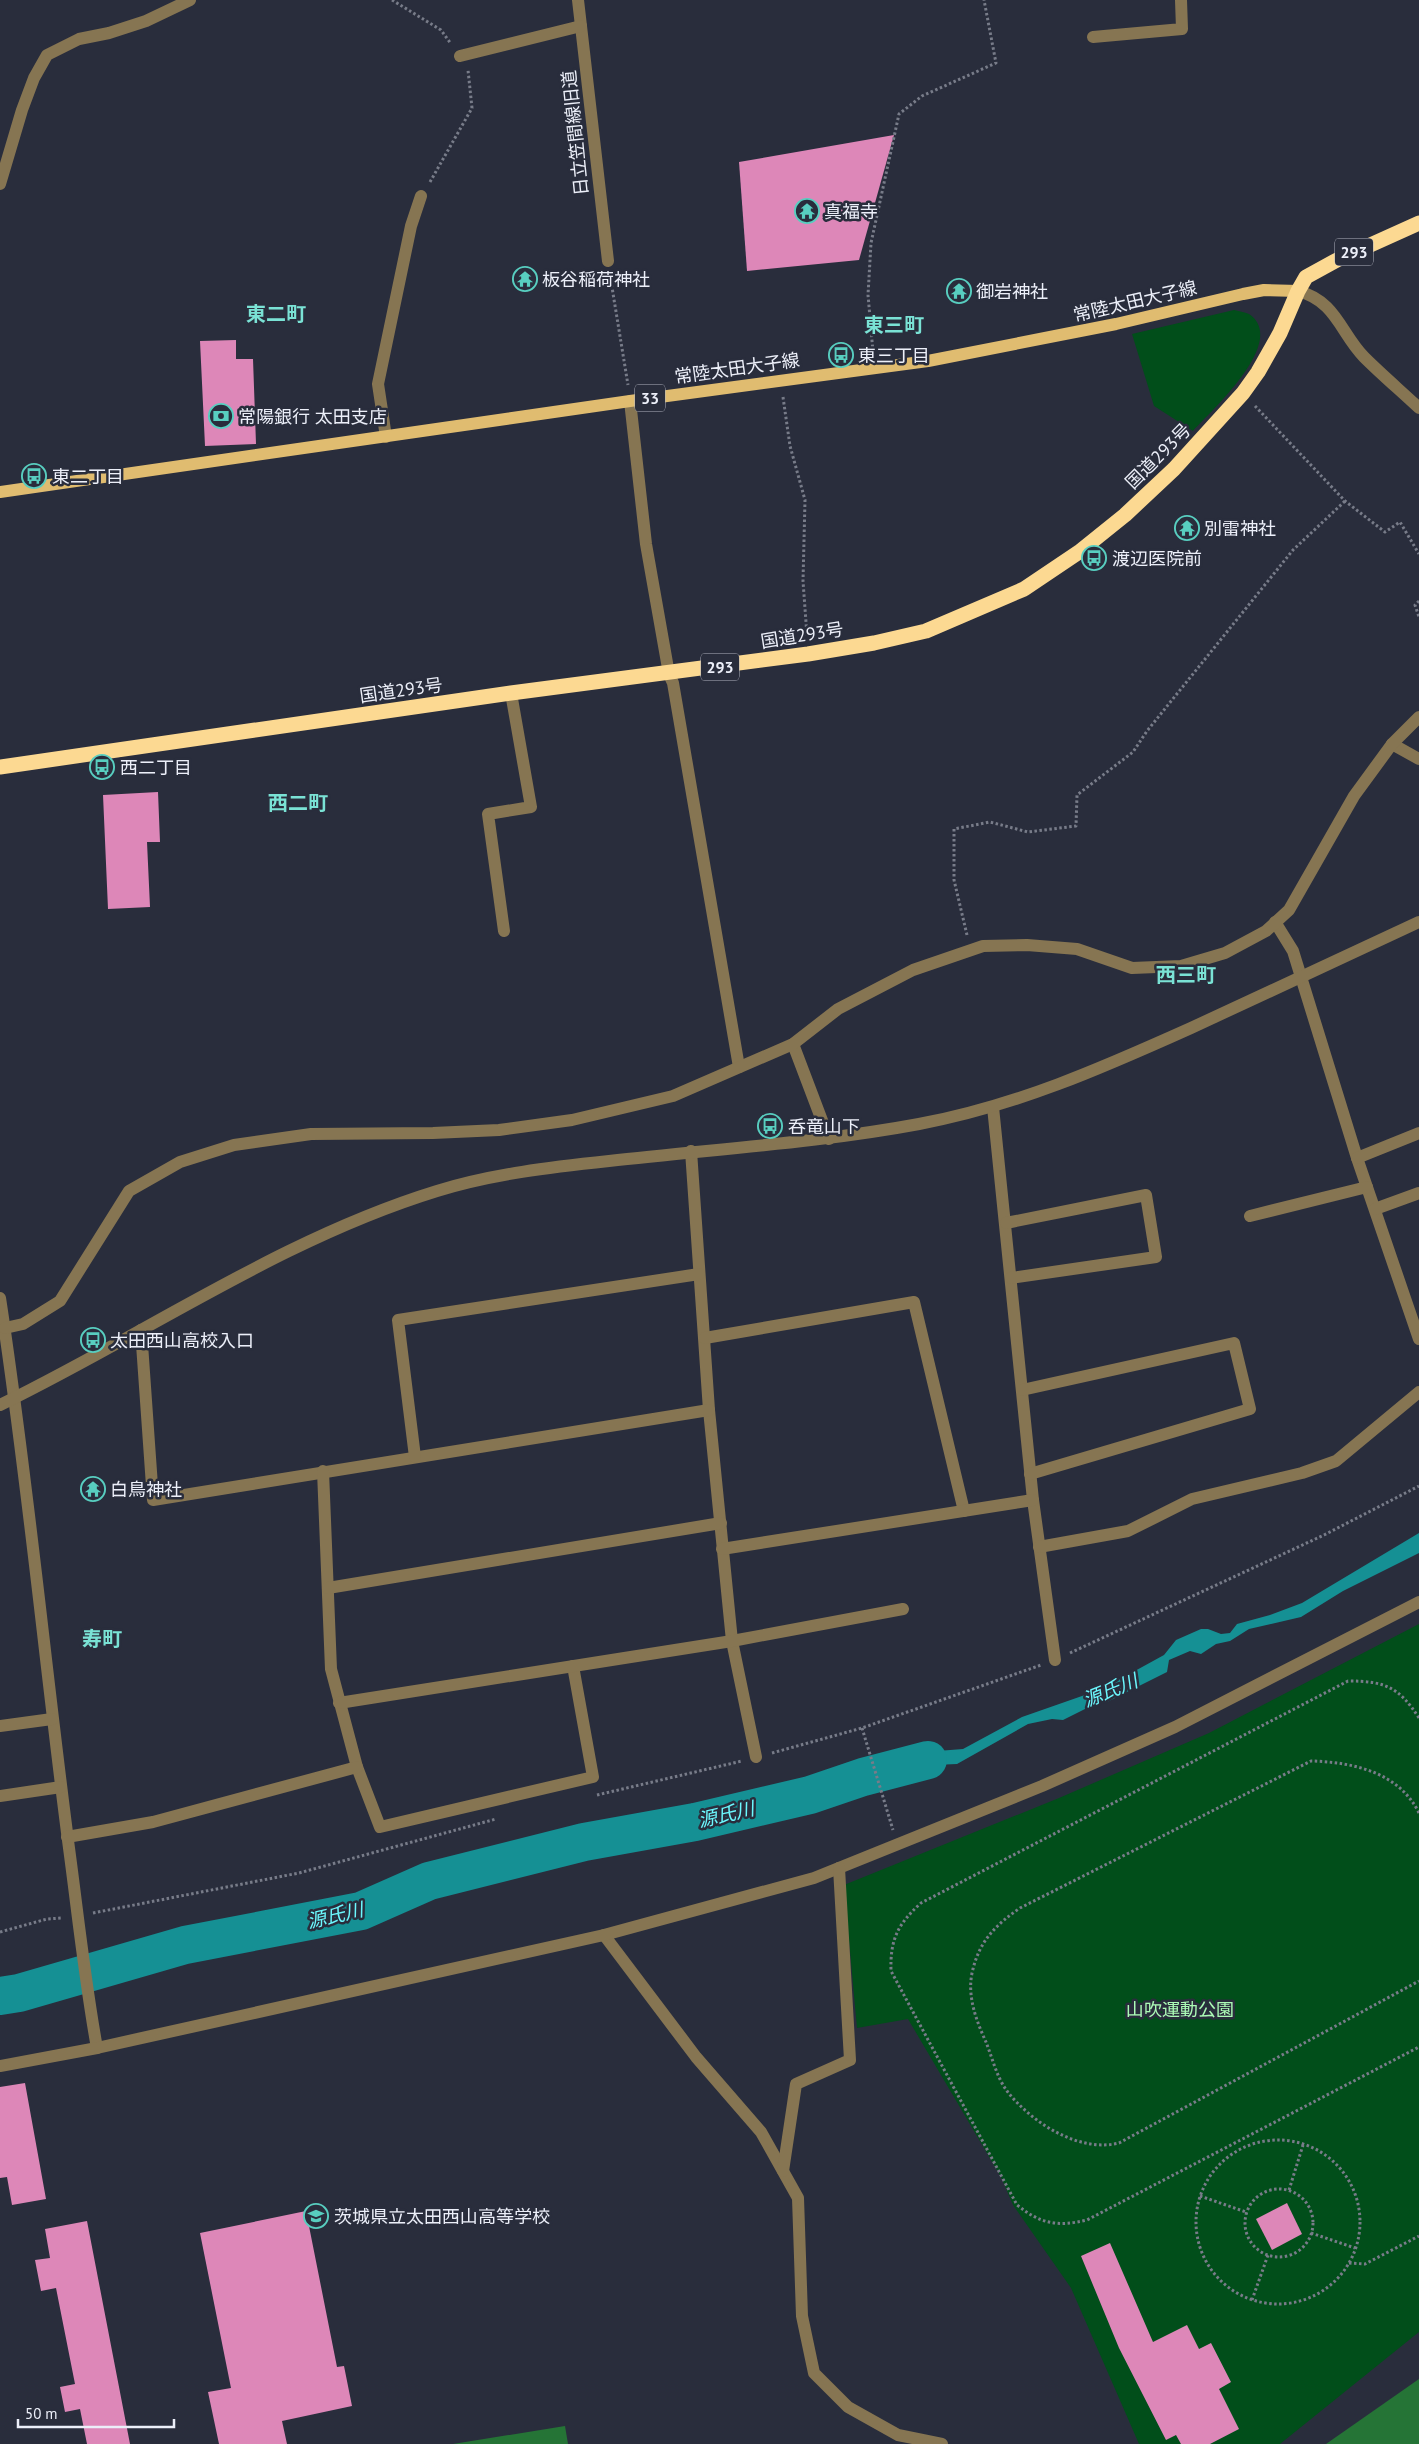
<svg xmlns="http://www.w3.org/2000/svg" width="1419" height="2444" viewBox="0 0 1419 2444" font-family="'PT Sans','Noto Sans JP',sans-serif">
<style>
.green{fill:#014e1a}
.forest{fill:#257436}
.water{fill:#159094}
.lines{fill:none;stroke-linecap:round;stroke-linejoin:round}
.river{stroke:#159094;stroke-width:38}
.building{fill:#dd87b8}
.path{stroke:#787c89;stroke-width:3;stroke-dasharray:2.5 2.5;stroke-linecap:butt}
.minor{stroke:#867552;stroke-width:12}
.major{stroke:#e0bc70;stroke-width:12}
.highway{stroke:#fcd992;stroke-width:15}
.labels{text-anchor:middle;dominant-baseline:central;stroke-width:5;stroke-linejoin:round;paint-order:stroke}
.shield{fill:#292d3c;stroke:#b2b5c0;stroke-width:1}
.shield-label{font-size:16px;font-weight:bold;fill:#eceff9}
.street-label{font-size:18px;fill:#eceff9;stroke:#292d3c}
.poi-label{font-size:18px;fill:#eceff9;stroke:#292d3c;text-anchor:start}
.park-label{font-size:18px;fill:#acfbb6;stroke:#292d3c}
.water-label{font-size:19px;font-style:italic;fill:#6cf8fe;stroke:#292d3c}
.quarter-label{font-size:20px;font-weight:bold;fill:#7ae2d5;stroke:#292d3c}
</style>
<rect width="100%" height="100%" fill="#292d3c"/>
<g class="green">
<path d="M1234,310C1238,311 1245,312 1249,314C1289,341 1211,411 1193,431L1154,406L1132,334Z"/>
<polygon points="1419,1624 1419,2332 1280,2444 1139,2444 1071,2288 1013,2205 1001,2177 908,2019 857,2028 844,1885 1059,1798 1209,1733"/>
</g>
<g class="forest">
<polygon points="1419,2379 1419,2444 1326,2444"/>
<polygon points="565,2426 568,2444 453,2444"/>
</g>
<polygon class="water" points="1419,1533 1419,1553 1343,1591 1301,1617 1249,1629 1230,1641 1216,1644 1201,1654 1190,1651 1169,1660 1167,1672 1107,1702 1095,1704 1063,1720 1052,1719 1028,1724 957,1764 911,1766 881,1783 877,1767 884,1769 898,1765 912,1753 963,1749 1022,1717 1102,1689 1164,1655 1176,1640 1201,1629 1208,1629 1221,1634 1230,1633 1237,1624 1270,1615 1302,1603"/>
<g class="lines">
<polyline class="river" points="0,1996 19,1993 185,1945 361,1911 429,1881 584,1842 695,1822 810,1795 863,1777 928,1760"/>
</g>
<g class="building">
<polygon points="894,135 859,260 747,271 739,162"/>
<polygon points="236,340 236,359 253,359 256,444 205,446 200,341"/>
<polygon points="158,792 160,842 147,842 150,907 108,909 103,795"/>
<polygon points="25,2083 46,2199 12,2205 7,2177 0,2178 0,2087"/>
<polygon points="1287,2203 1302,2234 1272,2250 1256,2219"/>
<polygon points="306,2211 337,2367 344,2366 352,2406 282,2421 287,2444 219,2444 208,2392 231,2388 200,2233"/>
<polygon points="87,2221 130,2444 87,2444 80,2409 65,2412 60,2387 75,2384 56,2288 41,2291 35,2260 50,2258 45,2229"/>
<polygon points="1110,2243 1153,2342 1187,2325 1199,2349 1211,2343 1231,2382 1219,2389 1239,2429 1210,2444 1181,2444 1176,2435 1166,2440 1119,2348 1081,2256"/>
</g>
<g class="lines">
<g class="path">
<polyline points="392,0 441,30 451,44"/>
<polyline points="430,182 472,108 468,70"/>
<polyline points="610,275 628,385"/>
<polyline points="873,352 868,295 871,243 899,114 922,96 996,63 984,0"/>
<polyline points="783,397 790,446 805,500 803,581 807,636"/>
<polyline points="1255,406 1345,501 1385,532 1400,522 1419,554"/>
<polyline points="1419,601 1415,605 1419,617"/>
<polyline points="967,935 954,880 954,829 990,822 1028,832 1076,826 1077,795 1133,752 1147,731 1293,550 1345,501"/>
<polyline points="1070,1653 1324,1535 1419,1486"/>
<path d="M1419,1718C1399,1687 1385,1681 1348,1681L921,1903C898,1924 890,1939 891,1971L1017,2205C1041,2224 1057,2227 1087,2220L1419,2047"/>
<polyline points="862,1728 893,1830"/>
<polyline points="772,1753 862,1728 1041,1665"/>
<polyline points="597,1795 742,1761"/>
<path d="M1419,1813C1399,1772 1352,1762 1311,1761L1020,1908C997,1924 980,1940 973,1969C966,1994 976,2020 986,2042C992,2057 997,2078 1007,2091C1031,2122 1078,2153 1119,2143L1419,1981"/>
<polyline points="93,1913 299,1873 496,1819"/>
<polyline points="0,1932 47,1919 62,1918"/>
<circle cx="1278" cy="2222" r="82"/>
<circle cx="1279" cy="2223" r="34"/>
<polyline points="1289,2190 1303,2145"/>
<polyline points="1200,2196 1246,2212"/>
<polyline points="1311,2233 1355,2248"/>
<polyline points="1349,2263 1365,2264 1419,2236"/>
<polyline points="1252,2300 1268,2255"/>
</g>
<g class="minor">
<polyline points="578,0 608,261"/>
<polyline points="1093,37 1182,29 1181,0"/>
<polyline points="460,56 581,26"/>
<polyline points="0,184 22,110 34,78 47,55 79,39 109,33 146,21 190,0"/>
<path d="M1298,291C1336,301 1340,332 1364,357C1382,375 1401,391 1419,408"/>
<polyline points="630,401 646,544 669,674 673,683 739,1067"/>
<polyline points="386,437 378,384 411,226 421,196"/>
<polyline points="1392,744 1419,759"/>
<polyline points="1275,922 1293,951 1357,1158 1419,1339"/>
<polyline points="504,931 488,814 531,807 511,693"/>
<polyline points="793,1044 829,1139"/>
<polyline points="993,1107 1033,1500 1055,1660"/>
<polyline points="691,1151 709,1410 732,1641 756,1757"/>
<polyline points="1357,1158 1419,1133"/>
<polyline points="1375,1209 1419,1193"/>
<polyline points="1250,1216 1367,1187"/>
<polyline points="1006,1223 1146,1195 1156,1257 1011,1278"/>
<path d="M0,1298C28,1481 45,1665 69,1848C78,1915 85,1982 97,2048"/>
<polyline points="5,1328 23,1324 60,1301 129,1191 180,1162 234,1145 311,1134 433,1133 499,1130 572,1120 673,1096 793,1044 838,1009 913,970 983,946 1027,945 1077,949 1132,968 1181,966 1225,953 1266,931 1289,910 1354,796 1392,744 1419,717"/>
<polyline points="141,1330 153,1500 709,1410"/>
<polyline points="705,1338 914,1302 964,1511"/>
<polyline points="1022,1390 1234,1343 1250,1409 1030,1474"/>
<path d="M0,1405C146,1334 281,1239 437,1191C492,1174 552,1167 609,1161C713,1149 817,1143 919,1124C1016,1106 1102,1068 1191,1028C1267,993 1343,958 1419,922"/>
<polyline points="415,1457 398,1320 699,1274"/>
<polyline points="323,1471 331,1669 357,1767 380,1827 593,1777 573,1666"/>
<polyline points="1039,1547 1128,1531 1192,1499 1302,1473 1336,1461 1419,1392"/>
<polyline points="722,1549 1033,1500"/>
<polyline points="328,1588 721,1523"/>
<polyline points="339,1703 732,1641 903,1609"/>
<polyline points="0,1726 52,1719"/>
<polyline points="0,1796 61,1787"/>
<polyline points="67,1837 153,1822 357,1767"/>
<polyline points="604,1935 696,2057 761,2132 798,2198 802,2316 814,2373 848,2407 898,2435 942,2444"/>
<polyline points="0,2066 97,2048 604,1935 814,1878 1042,1786 1175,1727 1419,1602"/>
<polyline points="783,2171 796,2084 850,2060 839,1868"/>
</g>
<polyline class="major" points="0,492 630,401 928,361 1116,324 1243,294 1264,290 1298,291"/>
<polyline class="highway" points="0,767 511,693 808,654 874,643 926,631 1024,589 1079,552 1125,515 1174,469 1243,393 1258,372 1280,333 1298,291 1306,277 1337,260 1419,223"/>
</g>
<defs>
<symbol id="temple-ring" viewBox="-11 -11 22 22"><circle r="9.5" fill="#292d3c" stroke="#58cec0" stroke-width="1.5"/><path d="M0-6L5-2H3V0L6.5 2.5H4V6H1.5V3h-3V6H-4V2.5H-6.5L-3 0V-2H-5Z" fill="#58cec0"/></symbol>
<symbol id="bus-ring" viewBox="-11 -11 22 22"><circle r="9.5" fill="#292d3c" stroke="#58cec0" stroke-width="1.5"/><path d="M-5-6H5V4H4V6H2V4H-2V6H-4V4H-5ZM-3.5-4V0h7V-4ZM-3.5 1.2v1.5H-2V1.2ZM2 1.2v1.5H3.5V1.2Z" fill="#58cec0"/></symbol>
<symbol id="bank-ring" viewBox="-11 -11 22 22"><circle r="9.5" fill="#292d3c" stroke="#58cec0" stroke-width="1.5"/><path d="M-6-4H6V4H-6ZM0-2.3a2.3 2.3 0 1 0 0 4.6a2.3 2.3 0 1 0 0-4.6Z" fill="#58cec0"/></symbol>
<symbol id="school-ring" viewBox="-11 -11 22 22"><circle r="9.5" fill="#292d3c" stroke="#58cec0" stroke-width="1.5"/><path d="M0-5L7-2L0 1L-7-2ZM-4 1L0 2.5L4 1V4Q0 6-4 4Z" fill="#58cec0"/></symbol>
</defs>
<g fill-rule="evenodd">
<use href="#temple-ring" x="793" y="197" width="28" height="28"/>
<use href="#temple-ring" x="511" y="265" width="28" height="28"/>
<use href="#temple-ring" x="945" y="277" width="28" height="28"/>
<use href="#bus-ring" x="827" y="341" width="28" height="28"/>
<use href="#bank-ring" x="207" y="402" width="28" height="28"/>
<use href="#bus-ring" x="20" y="462" width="28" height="28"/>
<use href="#temple-ring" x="1173" y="514" width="28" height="28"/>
<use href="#bus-ring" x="1080" y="544" width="28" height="28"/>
<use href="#bus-ring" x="88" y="753" width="28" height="28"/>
<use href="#bus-ring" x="756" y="1112" width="28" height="28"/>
<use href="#bus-ring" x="79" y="1326" width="28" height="28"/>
<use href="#temple-ring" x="79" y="1475" width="28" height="28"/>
<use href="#school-ring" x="302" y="2202" width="28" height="28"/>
</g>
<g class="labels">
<g class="shield">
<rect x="1335" y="238.5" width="38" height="27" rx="4"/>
<rect x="635" y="384.5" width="30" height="27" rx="4"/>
<rect x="701" y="653.5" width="38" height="27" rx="4"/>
</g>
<g class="shield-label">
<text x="1354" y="252">293</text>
<text x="650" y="398">33</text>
<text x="720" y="667">293</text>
</g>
<g class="street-label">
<text transform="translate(575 133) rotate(-96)">日立笠間線旧道</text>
<text transform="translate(1135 301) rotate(-13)">常陸太田大子線</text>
<text transform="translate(737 368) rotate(-8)">常陸太田大子線</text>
<text transform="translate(1158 456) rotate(-45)">国道293号</text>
<text transform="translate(802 635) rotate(-9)">国道293号</text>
<text transform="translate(401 690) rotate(-8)">国道293号</text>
</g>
<g class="poi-label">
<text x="824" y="211">真福寺</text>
<text x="542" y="279">板谷稲荷神社</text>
<text x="976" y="291">御岩神社</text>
<text x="858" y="355">東三丁目</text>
<text x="238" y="416">常陽銀行 太田支店</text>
<text x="52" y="476">東二丁目</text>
<text x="1204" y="528">別雷神社</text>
<text x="1112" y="558">渡辺医院前</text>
<text x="120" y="767">西二丁目</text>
<text x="788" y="1126">呑竜山下</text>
<text x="110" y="1340">太田西山高校入口</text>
<text x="110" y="1489">白鳥神社</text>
<text x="334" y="2216">茨城県立太田西山高等学校</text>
</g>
<g class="park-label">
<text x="1180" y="2009">山吹運動公園</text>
</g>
<g class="water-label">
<text transform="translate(1110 1690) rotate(-22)">源氏川</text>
<text transform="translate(726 1814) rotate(-13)">源氏川</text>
<text transform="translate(335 1915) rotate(-13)">源氏川</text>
</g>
<g class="quarter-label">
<text x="276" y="314">東二町</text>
<text x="894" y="325">東三町</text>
<text x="298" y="803">西二町</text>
<text x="1186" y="975">西三町</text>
<text x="102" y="1639">寿町</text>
</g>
</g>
<path d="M18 2419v8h156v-8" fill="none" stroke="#eceff9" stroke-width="2.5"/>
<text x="25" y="2419" font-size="15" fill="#eceff9" stroke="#292d3c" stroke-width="4" paint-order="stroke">50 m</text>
</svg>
